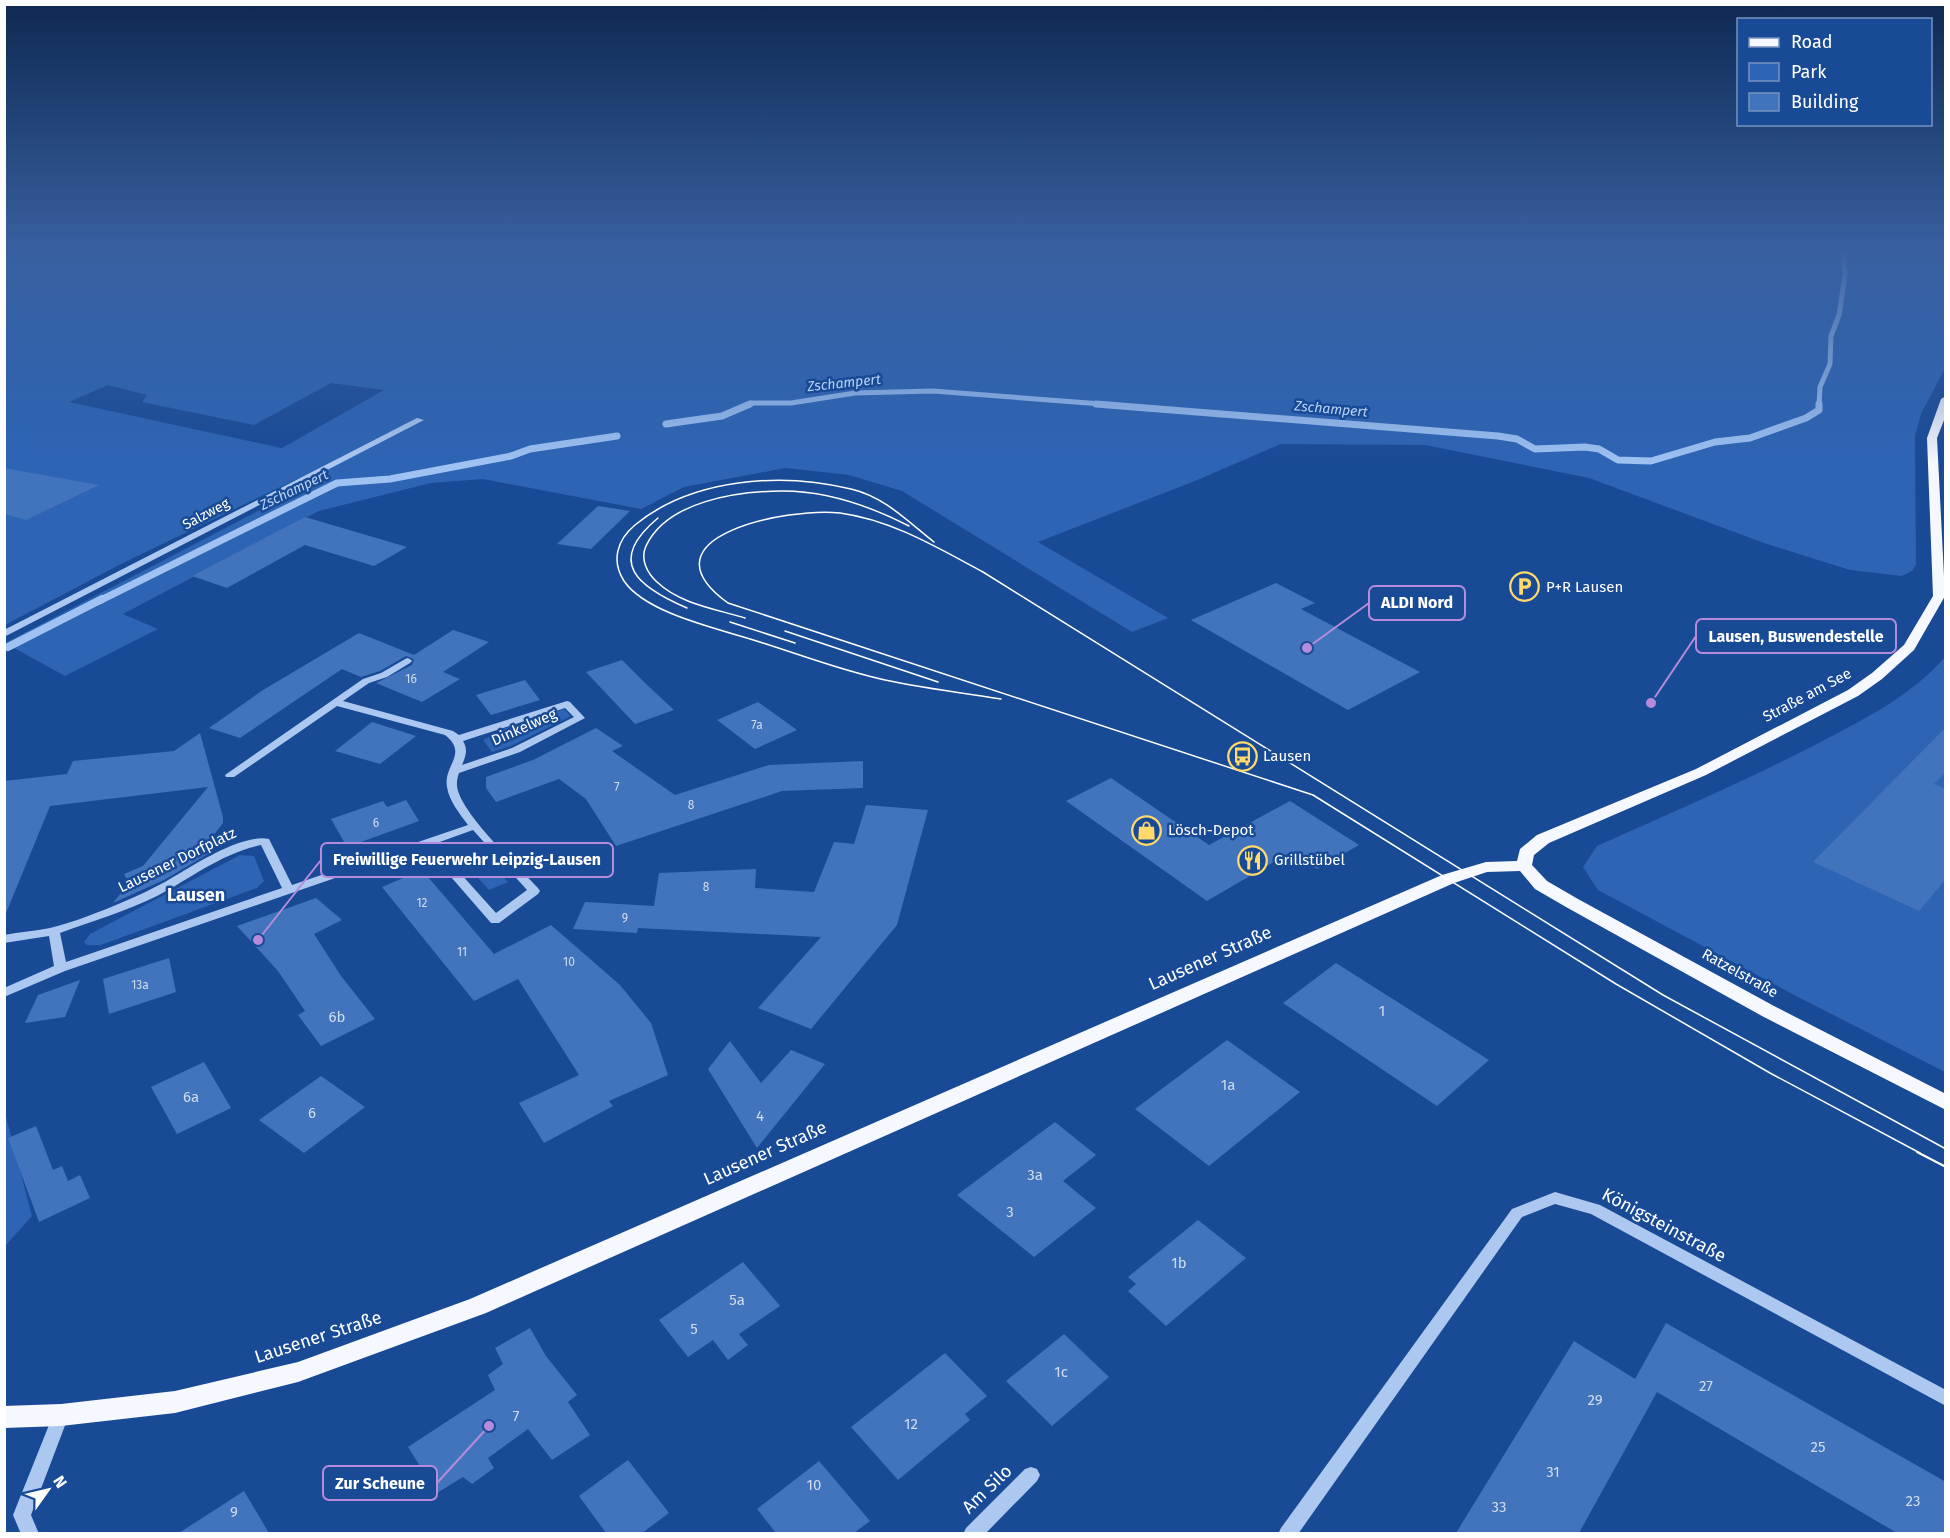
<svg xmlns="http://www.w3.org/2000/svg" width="1950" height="1538" viewBox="0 0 1950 1538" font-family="'Fira Sans',sans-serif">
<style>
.green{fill:#2d64b4;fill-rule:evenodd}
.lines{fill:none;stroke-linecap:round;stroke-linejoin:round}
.stream-far2{stroke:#9fc2f2;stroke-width:5}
.stream-far1{stroke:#9fc2f2;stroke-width:7}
.stream{stroke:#9fc2f2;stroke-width:8}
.building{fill:#4274bd}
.minor{fill:#acc8f0;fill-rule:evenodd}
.major{fill:#f5f8ff;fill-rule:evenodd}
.tram-far1{stroke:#fff;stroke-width:1.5}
.tram{stroke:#fff;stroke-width:2}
.labels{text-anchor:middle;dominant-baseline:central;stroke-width:5;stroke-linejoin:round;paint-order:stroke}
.number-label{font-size:12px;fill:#d0dcee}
.far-water-label{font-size:14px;font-style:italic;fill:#b8d2f7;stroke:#194a96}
.far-street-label{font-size:14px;fill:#fff;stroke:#194a96}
.poi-label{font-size:15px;fill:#fff;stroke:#194a96;text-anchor:start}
.street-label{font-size:15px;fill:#fff;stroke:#194a96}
.near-number-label{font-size:15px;fill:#d0dcee}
.quarter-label{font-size:18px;font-weight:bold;fill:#fff;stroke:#194a96}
.near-street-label{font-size:18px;fill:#fff;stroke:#194a96}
.leader{fill:none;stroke:#b68bdc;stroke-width:2}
.callout-dot{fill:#b68bdc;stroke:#194a96;stroke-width:2}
.callout{fill:#194a96;stroke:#b68bdc;stroke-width:2}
.callout-label{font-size:16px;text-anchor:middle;font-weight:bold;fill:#fff}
</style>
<rect width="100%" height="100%" fill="#194a96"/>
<g class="green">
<path d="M5,249H1945V368L1921,414L1915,436L1916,565L1912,571L1902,576L1850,570L1764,543L1589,478L1425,445L1281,444L1195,481L1038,542L1168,618L1132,632L902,491L849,475L786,468L684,487L641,509L483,479L431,483L319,511L123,614L158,629L65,676L5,643L304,487L297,479L121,564L5,625ZM331,383L384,390L282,448L69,402L108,385L147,395L142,402L254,425Z"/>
<path d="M1945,657V1072L1800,998L1598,890L1583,867L1597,846C1671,813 1745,781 1817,744C1864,719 1910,697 1945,657Z"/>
<polygon points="564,709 571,716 511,746 492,752 483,740 503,729"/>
<polygon points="475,848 508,882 489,890 458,856"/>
<polygon points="240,855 254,856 264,881 257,888 101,945 87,945 84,942 90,934"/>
<polygon points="4,1109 32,1216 5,1246 4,1246"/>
</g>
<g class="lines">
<g class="stream-far2">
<polyline points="746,405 752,403 791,403 855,393 933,391 1115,405"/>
<polyline points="1819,405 1820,387 1830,364 1831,336 1839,315 1845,275 1843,249"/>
</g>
<g class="stream-far1">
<polyline points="1096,404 1498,436 1517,439 1535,449 1585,447 1599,449 1618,460 1651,461 1715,442 1750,438 1806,418 1819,410 1819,404"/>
<polyline points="666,424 722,416 750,404"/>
<polyline points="99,601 337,483 390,479 511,456 530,449 617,436"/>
</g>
<polyline class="stream" points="8,647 102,599"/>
</g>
<g class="building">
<polygon points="4,468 99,485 26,520 4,514"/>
<polygon points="598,506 630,511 591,549 557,544"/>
<polygon points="305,517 407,547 374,566 305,545 227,588 192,576"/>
<polygon points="1276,583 1315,603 1301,609 1420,672 1348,710 1191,620"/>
<polygon points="453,630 489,642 443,672 460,679 422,702 376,683 412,665 414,659 406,656 380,671 361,677 342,669 240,738 209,728 263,690 359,633 414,655"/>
<polygon points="622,660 644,682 674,710 635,724 586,672"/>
<polygon points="525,680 540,700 491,715 476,695"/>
<polygon points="758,702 797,730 755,749 717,720"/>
<polygon points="372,722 416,736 380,764 335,751"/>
<polygon points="1946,727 1946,772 1934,784 1946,789 1946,879 1919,911 1813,862"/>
<polygon points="596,728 623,746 612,751 675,795 769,765 863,761 863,788 782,791 616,846 586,799 559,779 496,802 486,788 486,777 533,760"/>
<polygon points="200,733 223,817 223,823 205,846 208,854 164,880 113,903 129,883 124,874 143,866 208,787 50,806 4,918 4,781 67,774 73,761 174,751"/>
<polygon points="1111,778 1209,845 1290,801 1359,845 1317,869 1291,852 1207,901 1066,801"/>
<polygon points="406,800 419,821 347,847 331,819 383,801 387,807"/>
<polygon points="866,805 928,810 897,925 811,1029 758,1008 821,937 638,928 637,933 573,929 585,902 654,906 659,873 756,869 755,888 814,892 834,842 854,844"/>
<polygon points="422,870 494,954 551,925 620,985 651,1023 668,1075 609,1101 613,1106 544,1143 519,1103 579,1075 518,979 474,1001 382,887"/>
<polygon points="316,898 342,920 314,934 341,976 375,1019 321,1046 298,1015 305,1011 278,971 237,926"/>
<polygon points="169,958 176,992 109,1014 103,979"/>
<polygon points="1336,963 1489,1060 1437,1106 1283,1003"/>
<polygon points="80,980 65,1017 25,1023 38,995"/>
<polygon points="1227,1040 1300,1092 1209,1166 1135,1109"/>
<polygon points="730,1041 761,1083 791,1050 825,1064 757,1148 708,1069"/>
<polygon points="204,1062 231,1108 177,1134 151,1087"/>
<polygon points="321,1076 365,1107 304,1153 259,1120"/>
<polygon points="1055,1122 1096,1155 1063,1181 1096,1208 1034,1257 957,1195"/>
<polygon points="36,1126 53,1170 62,1166 68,1181 80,1175 90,1198 39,1222 8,1138"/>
<polygon points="1198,1220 1246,1258 1166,1326 1128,1291 1136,1284 1128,1277"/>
<polygon points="743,1262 780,1306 739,1334 748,1345 728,1360 713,1340 688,1357 659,1320"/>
<polygon points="1666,1323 1946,1482 1946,1533 1897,1533 1657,1392 1579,1533 1456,1533 1574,1341 1635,1379"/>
<polygon points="530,1328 546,1356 577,1395 568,1402 590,1435 552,1460 528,1429 488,1458 494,1468 472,1484 463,1477 437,1493 408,1447 495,1390 488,1375 503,1364 495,1348"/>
<polygon points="1064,1334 1109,1377 1052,1426 1006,1381"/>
<polygon points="945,1353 987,1396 965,1414 970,1420 898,1480 851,1427"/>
<polygon points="628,1460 669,1513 642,1533 606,1533 579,1496"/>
<polygon points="819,1461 870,1521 854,1533 776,1533 757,1509"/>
<polygon points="244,1491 269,1533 179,1533"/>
</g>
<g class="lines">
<g class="minor">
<polygon points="417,418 424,420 4,637 4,630"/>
<path d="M407,658L410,659L412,661L410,663L387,677L369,683L343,701L453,731L459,735L567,701L570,702L585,718L520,752L459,773C457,779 456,785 458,791C467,819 517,866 538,888L540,891L538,894L499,923H491L425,847L65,971L4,997V988L54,966L49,936L4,943V935C20,932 35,931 50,928C72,923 102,911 123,902C138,896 151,889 165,882C189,868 241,833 269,839L292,885L468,825C460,814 449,801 447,787C443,765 469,754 445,735L337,706L234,777H226L225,775L363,679L381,673ZM565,708L574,717L512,748L462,765C466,756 468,749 463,741ZM473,830L527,890L496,913L434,844ZM261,845L282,888L66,962L60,933C93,921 126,911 157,896C191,878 222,853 261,845Z"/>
<polygon points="1555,1192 1600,1205 1946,1390 1946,1406 1591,1214 1555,1204 1522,1217 1298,1534 1278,1534 1281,1528 1512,1209"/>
<polygon points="61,1407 67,1410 69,1415 31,1515 39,1534 21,1534 13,1515 55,1410"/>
<polygon points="1031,1467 1037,1469 1040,1475 1037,1481 985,1534 963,1534 966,1528 1025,1469"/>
</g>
<polygon class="major" points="1946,396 1946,415 1937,438 1945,596 1914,650 1882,679 1858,696 1706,775 1549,843 1534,855 1532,865 1547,881 1578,899 1774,1006 1946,1094 1946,1110 1762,1016 1566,907 1535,889 1520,871 1487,872 1454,883 486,1313 298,1382 175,1413 61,1426 4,1428 4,1406 61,1404 175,1391 298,1362 470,1299 1442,875 1486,862 1517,861 1520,849 1537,835 1696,769 1848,690 1872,673 1904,645 1933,596 1927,438 1941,399"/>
<g class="tram-far1">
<path d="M658,518C605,562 638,587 687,608"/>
<path d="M934,542C907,521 885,497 851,489C781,472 692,478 635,525C617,540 611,561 624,581C647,615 725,630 763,643C804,656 843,671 885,680C923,688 962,693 1001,699"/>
<path d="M745,618C716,609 680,604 657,582C647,573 640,559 646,546C667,501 738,491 783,491C827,491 870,506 909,526"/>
<polyline points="730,622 795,643"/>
<polyline points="785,631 938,682"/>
<path d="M1920,1153L1770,1073L1616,984L1313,795L728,603C636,536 791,507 840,513C892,520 938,548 983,572L1663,995L1946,1149"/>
</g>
<polyline class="tram" points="1917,1152 1946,1167"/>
</g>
<linearGradient id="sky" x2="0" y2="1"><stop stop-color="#0e2952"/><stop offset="0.54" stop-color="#3860a0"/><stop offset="1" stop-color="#3860a0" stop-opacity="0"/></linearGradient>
<rect width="1950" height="464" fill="url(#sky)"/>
<defs>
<symbol id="parking-ring" viewBox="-11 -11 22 22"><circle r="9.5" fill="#194a96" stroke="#ffda6b" stroke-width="1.5"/><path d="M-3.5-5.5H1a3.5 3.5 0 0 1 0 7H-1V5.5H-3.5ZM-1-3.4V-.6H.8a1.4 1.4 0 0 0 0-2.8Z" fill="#ffda6b"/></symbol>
<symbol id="bus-ring" viewBox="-11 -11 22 22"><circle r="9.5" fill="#194a96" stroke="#ffda6b" stroke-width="1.5"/><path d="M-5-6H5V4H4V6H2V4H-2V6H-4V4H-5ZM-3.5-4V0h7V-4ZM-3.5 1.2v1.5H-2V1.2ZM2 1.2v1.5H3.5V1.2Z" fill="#ffda6b"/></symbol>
<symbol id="shop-ring" viewBox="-11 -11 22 22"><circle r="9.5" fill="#194a96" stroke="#ffda6b" stroke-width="1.5"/><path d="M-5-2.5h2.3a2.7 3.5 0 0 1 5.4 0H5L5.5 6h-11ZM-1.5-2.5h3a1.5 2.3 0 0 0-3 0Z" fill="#ffda6b"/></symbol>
<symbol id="restaurant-ring" viewBox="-11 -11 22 22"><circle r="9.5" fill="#194a96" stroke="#ffda6b" stroke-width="1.5"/><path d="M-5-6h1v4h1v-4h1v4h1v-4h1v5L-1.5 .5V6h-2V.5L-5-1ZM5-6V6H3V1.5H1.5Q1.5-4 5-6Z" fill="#ffda6b"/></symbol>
</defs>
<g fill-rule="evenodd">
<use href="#parking-ring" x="1508" y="570" width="33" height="33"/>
<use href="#bus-ring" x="1226" y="740" width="33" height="33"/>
<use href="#shop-ring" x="1130" y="814" width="33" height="33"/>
<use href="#restaurant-ring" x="1236" y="844" width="33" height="33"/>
</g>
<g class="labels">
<g class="number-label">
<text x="411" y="679">16</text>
<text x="757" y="725">7a</text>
<text x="617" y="787">7</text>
<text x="691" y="805">8</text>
<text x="376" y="823">6</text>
<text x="706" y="887">8</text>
<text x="422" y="903">12</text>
<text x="625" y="918">9</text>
<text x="462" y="952">11</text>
<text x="569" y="962">10</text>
<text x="140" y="985">13a</text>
</g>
<g class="far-water-label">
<text transform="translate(844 383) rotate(-6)">Zschampert</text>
<text transform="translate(1331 409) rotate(5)">Zschampert</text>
<text transform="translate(294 490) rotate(-26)">Zschampert</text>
</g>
<g class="far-street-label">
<text transform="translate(206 514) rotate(-28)">Salzweg</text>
</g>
<g class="poi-label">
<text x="1546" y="587">P+R Lausen</text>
<text x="1263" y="756">Lausen</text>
<text x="1168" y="830">Lösch-Depot</text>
<text x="1274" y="860">Grillstübel</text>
</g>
<g class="street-label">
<text transform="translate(1807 695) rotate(-28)">Straße am See</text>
<text transform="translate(524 727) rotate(-24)">Dinkelweg</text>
<text transform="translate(177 860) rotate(-26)">Lausener Dorfplatz</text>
<text transform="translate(1740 973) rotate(29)">Ratzelstraße</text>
</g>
<g class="near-number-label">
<text x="1382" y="1011">1</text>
<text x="337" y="1017">6b</text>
<text x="1228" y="1085">1a</text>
<text x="191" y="1097">6a</text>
<text x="312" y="1113">6</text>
<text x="760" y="1116">4</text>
<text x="1035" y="1175">3a</text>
<text x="1010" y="1212">3</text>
<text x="1179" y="1263">1b</text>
<text x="737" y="1300">5a</text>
<text x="694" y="1329">5</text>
<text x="1061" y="1372">1c</text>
<text x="1706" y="1386">27</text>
<text x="1595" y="1400">29</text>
<text x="516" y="1416">7</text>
<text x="911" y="1424">12</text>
<text x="1818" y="1447">25</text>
<text x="1553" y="1472">31</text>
<text x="814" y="1485">10</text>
<text x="1913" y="1501">23</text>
<text x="1499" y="1507">33</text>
<text x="234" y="1512">9</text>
</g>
<g class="quarter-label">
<text x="196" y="895">Lausen</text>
</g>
<g class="near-street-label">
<text transform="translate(1210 958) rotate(-24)">Lausener Straße</text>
<text transform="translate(765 1153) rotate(-24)">Lausener Straße</text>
<text transform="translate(1664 1225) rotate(28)">Königsteinstraße</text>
<text transform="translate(318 1337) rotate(-18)">Lausener Straße</text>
<text transform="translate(987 1489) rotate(-44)">Am Silo</text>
</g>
</g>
<path class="leader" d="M1307 648L1369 603M1651 703L1696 636M258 940L321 860M489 1426L437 1483"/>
<g class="callout-dot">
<circle cx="1307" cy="648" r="6"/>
<circle cx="1651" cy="703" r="6"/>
<circle cx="258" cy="940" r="6"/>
<circle cx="489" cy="1426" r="6"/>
</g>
<g class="callout">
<rect x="1369" y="586" width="96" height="34" rx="6"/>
<rect x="1696" y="619" width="200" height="34" rx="6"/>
<rect x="321" y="843" width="292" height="34" rx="6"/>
<rect x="323" y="1466" width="114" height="34" rx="6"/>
</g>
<g class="callout-label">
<text x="1417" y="608">ALDI Nord</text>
<text x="1796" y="642">Lausen, Buswendestelle</text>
<text x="467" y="865">Freiwillige Feuerwehr Leipzig-Lausen</text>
<text x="380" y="1489">Zur Scheune</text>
</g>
<rect width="1950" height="1538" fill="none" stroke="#ffffff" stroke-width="12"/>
<rect x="1737" y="18" width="195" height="108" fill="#194a96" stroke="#7592c0" stroke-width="1.5"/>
<rect x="1749" y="38" width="30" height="9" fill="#f5f8ff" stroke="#7592c0" stroke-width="1.5"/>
<text x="1791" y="48" font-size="18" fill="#ffffff">Road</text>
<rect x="1749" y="63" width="30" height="18" fill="#2d64b4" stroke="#7592c0" stroke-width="1.5"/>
<text x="1791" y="78" font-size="18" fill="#ffffff">Park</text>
<rect x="1749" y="93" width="30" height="18" fill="#4274bd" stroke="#7592c0" stroke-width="1.5"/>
<text x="1791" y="108" font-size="18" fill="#ffffff">Building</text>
<g transform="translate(48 1490) rotate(56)" stroke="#194a96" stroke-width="4.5" paint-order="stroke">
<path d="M0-4.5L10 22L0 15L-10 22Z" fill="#ffffff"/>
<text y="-9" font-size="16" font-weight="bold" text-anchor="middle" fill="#ffffff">N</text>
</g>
</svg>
